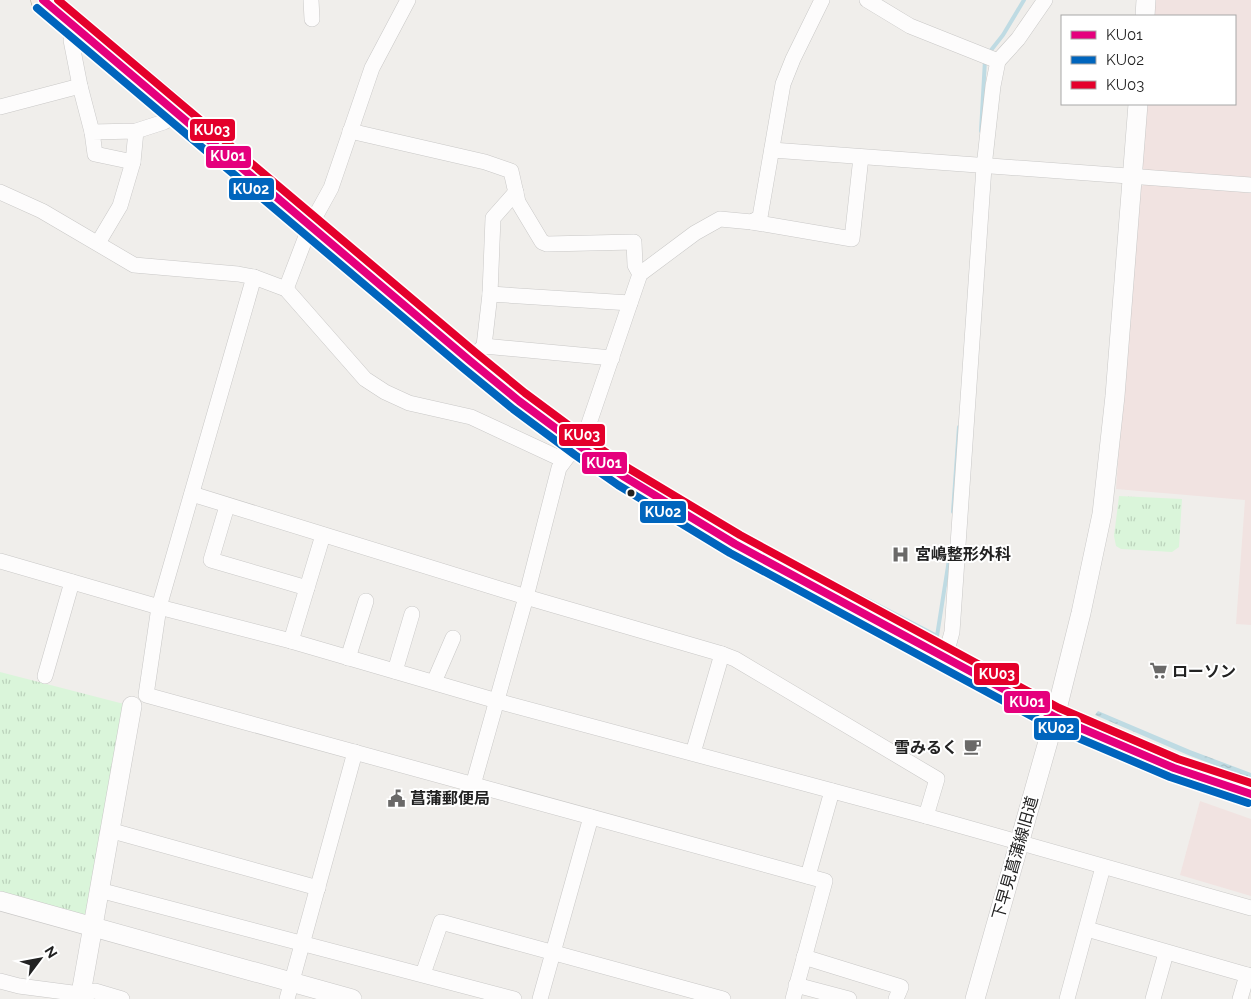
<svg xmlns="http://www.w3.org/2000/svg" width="1251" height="999" viewBox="0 0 1251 999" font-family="Raleway,'Noto Sans JP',sans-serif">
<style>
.commercial{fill:#f1e3e1}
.park{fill:url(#park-tufts)}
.water{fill:url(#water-ripples)}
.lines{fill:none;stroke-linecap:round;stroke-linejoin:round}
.stream{stroke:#bfdbe3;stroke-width:4}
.minor-casing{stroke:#c9c8c7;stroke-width:16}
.tertiary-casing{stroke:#c9c8c7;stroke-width:20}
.primary-casing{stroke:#a79c86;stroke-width:25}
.minor{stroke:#fdfcfc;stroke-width:15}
.tertiary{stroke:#fdfcfc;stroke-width:19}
.primary{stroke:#f3ede7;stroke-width:24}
.bus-1-casing{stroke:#fff;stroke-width:11}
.bus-2-casing{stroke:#fff;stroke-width:11}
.bus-3-casing{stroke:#fff;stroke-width:11}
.bus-1{stroke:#e5007d;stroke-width:8}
.bus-2{stroke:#0065bd;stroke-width:8}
.bus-3{stroke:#e4002b;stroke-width:8}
.bus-dot{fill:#222;stroke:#fff;stroke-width:2}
.labels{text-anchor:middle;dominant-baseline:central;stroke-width:4;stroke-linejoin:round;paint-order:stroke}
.poi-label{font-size:16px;font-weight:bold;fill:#222;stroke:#fff;text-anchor:start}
.street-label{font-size:16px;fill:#222;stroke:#fff}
.line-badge{stroke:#fff;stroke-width:2}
.badge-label{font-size:14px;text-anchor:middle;font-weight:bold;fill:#fff}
</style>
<defs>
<pattern id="park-tufts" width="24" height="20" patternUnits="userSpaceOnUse" patternTransform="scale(1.25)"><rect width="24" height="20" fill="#daf5da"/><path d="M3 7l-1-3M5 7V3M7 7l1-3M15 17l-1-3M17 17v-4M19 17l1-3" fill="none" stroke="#bbd2bb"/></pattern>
<pattern id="water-ripples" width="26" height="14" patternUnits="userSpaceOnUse" patternTransform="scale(1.25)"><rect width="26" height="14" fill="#bfdbe3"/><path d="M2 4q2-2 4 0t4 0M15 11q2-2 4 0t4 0" fill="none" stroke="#a4bcc2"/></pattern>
</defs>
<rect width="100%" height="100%" fill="#f0eeeb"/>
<g class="commercial">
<polygon points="1153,0 1251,0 1251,180 1145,173 1141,166 1145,104 1235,104 1235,16 1152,16"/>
<polygon points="1146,183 1251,193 1251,625 1236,624 1245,500 1116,489 1138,189"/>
<polygon points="1200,801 1251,819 1251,896 1180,875"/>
</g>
<g class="park">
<polygon points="1119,496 1182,499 1179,547 1172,552 1121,549 1116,546 1114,536"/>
<polygon points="0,672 124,704 87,921 0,896"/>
</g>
<polygon class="water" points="1098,711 1190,750 1251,773 1251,779 1188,755 1095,715"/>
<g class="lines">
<g class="stream">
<polyline points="63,0 182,100 202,119"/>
<polyline points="988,54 1003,35 1024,0"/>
<polyline points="981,131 985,60"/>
<polyline points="523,389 575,428"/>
<polyline points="699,508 766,547 937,636 951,547"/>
<polyline points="953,512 959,427"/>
</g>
<defs>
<g id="minor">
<polyline points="311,0 312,19"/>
<polyline points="867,0 910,26 998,61"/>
<polyline points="76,28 71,40 80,86 92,132"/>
<polyline points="0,107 80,86"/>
<polyline points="136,131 133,162 95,154 92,132 136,131 164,122 177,115"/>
<polyline points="350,131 485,162 511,171 518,202 542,242 547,244 634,242 635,265 640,274"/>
<polyline points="772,150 1251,185"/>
<polyline points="0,192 42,211 134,265 238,274 254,277 286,289 365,379 385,392 409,403 471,417 557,457 568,456"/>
<polyline points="752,222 852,239 861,157"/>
<polyline points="98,243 120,206 133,162"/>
<polyline points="254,277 159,607 146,695 825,881 793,999"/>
<polyline points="286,289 310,226 331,188 372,68 408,0"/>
<polyline points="490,294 630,303"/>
<polyline points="484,346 490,294 493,218 516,192"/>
<polyline points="477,353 484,346 612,358"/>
<polyline points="192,494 526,597 722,654 735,659 937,779 926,816"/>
<polyline points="227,506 211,560 307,588"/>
<polyline points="0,561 159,607 291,641 497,701 926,816 1251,908"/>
<polyline points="291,641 323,535"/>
<polyline points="348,658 366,601"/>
<polyline points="945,658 952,632 984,167 993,86 998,61 1018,39 1045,0"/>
<polyline points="395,671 412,614"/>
<polyline points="45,676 72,582"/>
<polyline points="434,682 453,638"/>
<polyline points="693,753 722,654"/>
<polyline points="473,785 526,597 559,468 568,456 581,447 640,274 695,233 720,219 752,222 760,217 783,84 793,59 822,0"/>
<polyline points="109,830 318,888"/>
<polyline points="808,876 832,791"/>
<polyline points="99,890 514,999"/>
<polyline points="1087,929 1251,976"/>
<polyline points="804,957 901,987 896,999"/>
<polyline points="423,974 441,922 723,999"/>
<polyline points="0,981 19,986 80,994 95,991 122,999"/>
<polyline points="796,985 849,999"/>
<polyline points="287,999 355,752"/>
<polyline points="540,999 591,817"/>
<polyline points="1067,999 1103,867"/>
<polyline points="1153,999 1166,953"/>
<polyline points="1240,999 1247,975"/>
</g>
<g id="tertiary">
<polyline points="1145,16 1146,0"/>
<polyline points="0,901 352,999"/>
<polyline points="80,999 132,706"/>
<polyline points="975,999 1055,717 1081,613 1102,514 1115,396 1138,104"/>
</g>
<polyline id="primary" points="43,0 469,360 519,401 581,447 623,476 735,544 1055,717 1174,768 1251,794"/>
</defs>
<use href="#minor" class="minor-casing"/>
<use href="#tertiary" class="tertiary-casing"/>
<use href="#primary" class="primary-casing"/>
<use href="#minor" class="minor"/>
<use href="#tertiary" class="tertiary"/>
<use href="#primary" class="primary"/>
<defs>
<polyline id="bus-1" points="43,0 469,360 519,401 581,447 623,476 735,544 1055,717 1174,768 1251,794"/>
<polyline id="bus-2" points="37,8 463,368 513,409 575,455 618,485 730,553 1050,726 1170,777 1248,803"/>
<polyline id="bus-3" points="58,0 475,352 525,393 587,439 628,468 740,535 1059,708 1178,759 1251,783"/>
</defs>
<use href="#bus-1" class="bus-1-casing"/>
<use href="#bus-2" class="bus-2-casing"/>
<use href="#bus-3" class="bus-3-casing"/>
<use href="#bus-1" class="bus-1"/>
<use href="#bus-2" class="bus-2"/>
<use href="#bus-3" class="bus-3"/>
</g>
<defs>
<symbol id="hospital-bare" viewBox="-9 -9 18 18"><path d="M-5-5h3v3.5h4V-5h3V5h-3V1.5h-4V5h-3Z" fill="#6a6968" stroke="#fff" stroke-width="2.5" paint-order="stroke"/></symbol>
<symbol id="supermarket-bare" viewBox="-9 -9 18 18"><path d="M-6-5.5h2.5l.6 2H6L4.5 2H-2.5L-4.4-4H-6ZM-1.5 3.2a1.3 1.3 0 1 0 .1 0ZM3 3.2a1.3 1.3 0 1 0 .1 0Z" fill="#6a6968" stroke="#fff" stroke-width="2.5" paint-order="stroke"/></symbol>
<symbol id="cafe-bare" viewBox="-9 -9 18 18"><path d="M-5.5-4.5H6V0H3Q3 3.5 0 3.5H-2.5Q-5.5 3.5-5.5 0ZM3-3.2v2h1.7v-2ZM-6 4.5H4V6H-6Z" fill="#6a6968" stroke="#fff" stroke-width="2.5" paint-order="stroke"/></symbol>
<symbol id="civic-bare" viewBox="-9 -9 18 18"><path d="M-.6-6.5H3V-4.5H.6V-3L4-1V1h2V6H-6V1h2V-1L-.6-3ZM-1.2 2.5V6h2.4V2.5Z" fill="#6a6968" stroke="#fff" stroke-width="2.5" paint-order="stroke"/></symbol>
</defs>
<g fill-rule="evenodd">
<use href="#hospital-bare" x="888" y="542" width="25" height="25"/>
<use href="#supermarket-bare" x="1146" y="658" width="25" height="25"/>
<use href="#cafe-bare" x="960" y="734" width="25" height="25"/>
<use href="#civic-bare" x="384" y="786" width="25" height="25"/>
</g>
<circle class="bus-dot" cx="631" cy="493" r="4.5"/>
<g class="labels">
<g class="poi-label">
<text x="915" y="554">宮嶋整形外科</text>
<text x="1172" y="671">ローソン</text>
<text x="958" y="747" text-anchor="end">雪みるく</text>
<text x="410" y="798">菖蒲郵便局</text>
</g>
<g class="street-label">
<text transform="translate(1015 858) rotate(-74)">下早見菖蒲線旧道</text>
</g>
</g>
<g class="line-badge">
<rect x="189" y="118" width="47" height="24" rx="5" fill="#e4002b"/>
<rect x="205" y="145" width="47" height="24" rx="5" fill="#e5007d"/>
<rect x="228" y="177" width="47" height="24" rx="5" fill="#0065bd"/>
<rect x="558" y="423" width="48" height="24" rx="5" fill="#e4002b"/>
<rect x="581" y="451" width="47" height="24" rx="5" fill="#e5007d"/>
<rect x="639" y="500" width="48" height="24" rx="5" fill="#0065bd"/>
<rect x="973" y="662" width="47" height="24" rx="5" fill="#e4002b"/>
<rect x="1003" y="690" width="48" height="24" rx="5" fill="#e5007d"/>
<rect x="1033" y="717" width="47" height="24" rx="5" fill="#0065bd"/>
</g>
<g class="badge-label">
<text x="212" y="135">KU03</text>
<text x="228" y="161">KU01</text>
<text x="251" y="194">KU02</text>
<text x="582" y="440">KU03</text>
<text x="604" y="468">KU01</text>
<text x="663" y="517">KU02</text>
<text x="997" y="679">KU03</text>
<text x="1027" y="707">KU01</text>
<text x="1056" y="733">KU02</text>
</g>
<rect x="1061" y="15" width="175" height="90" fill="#ffffff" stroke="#a7a7a7"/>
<rect x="1071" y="31" width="25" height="8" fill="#e5007d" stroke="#a7a7a7"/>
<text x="1106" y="40" font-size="15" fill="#222222">KU01</text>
<rect x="1071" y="56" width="25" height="8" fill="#0065bd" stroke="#a7a7a7"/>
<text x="1106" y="65" font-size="15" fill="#222222">KU02</text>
<rect x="1071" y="81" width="25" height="8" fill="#e4002b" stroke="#a7a7a7"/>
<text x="1106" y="90" font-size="15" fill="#222222">KU03</text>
<g transform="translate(40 959) rotate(58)" stroke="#ffffff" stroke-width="4" paint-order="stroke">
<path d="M0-4L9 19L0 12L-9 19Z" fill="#222222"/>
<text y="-8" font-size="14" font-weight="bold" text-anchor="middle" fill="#222222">N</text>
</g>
</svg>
